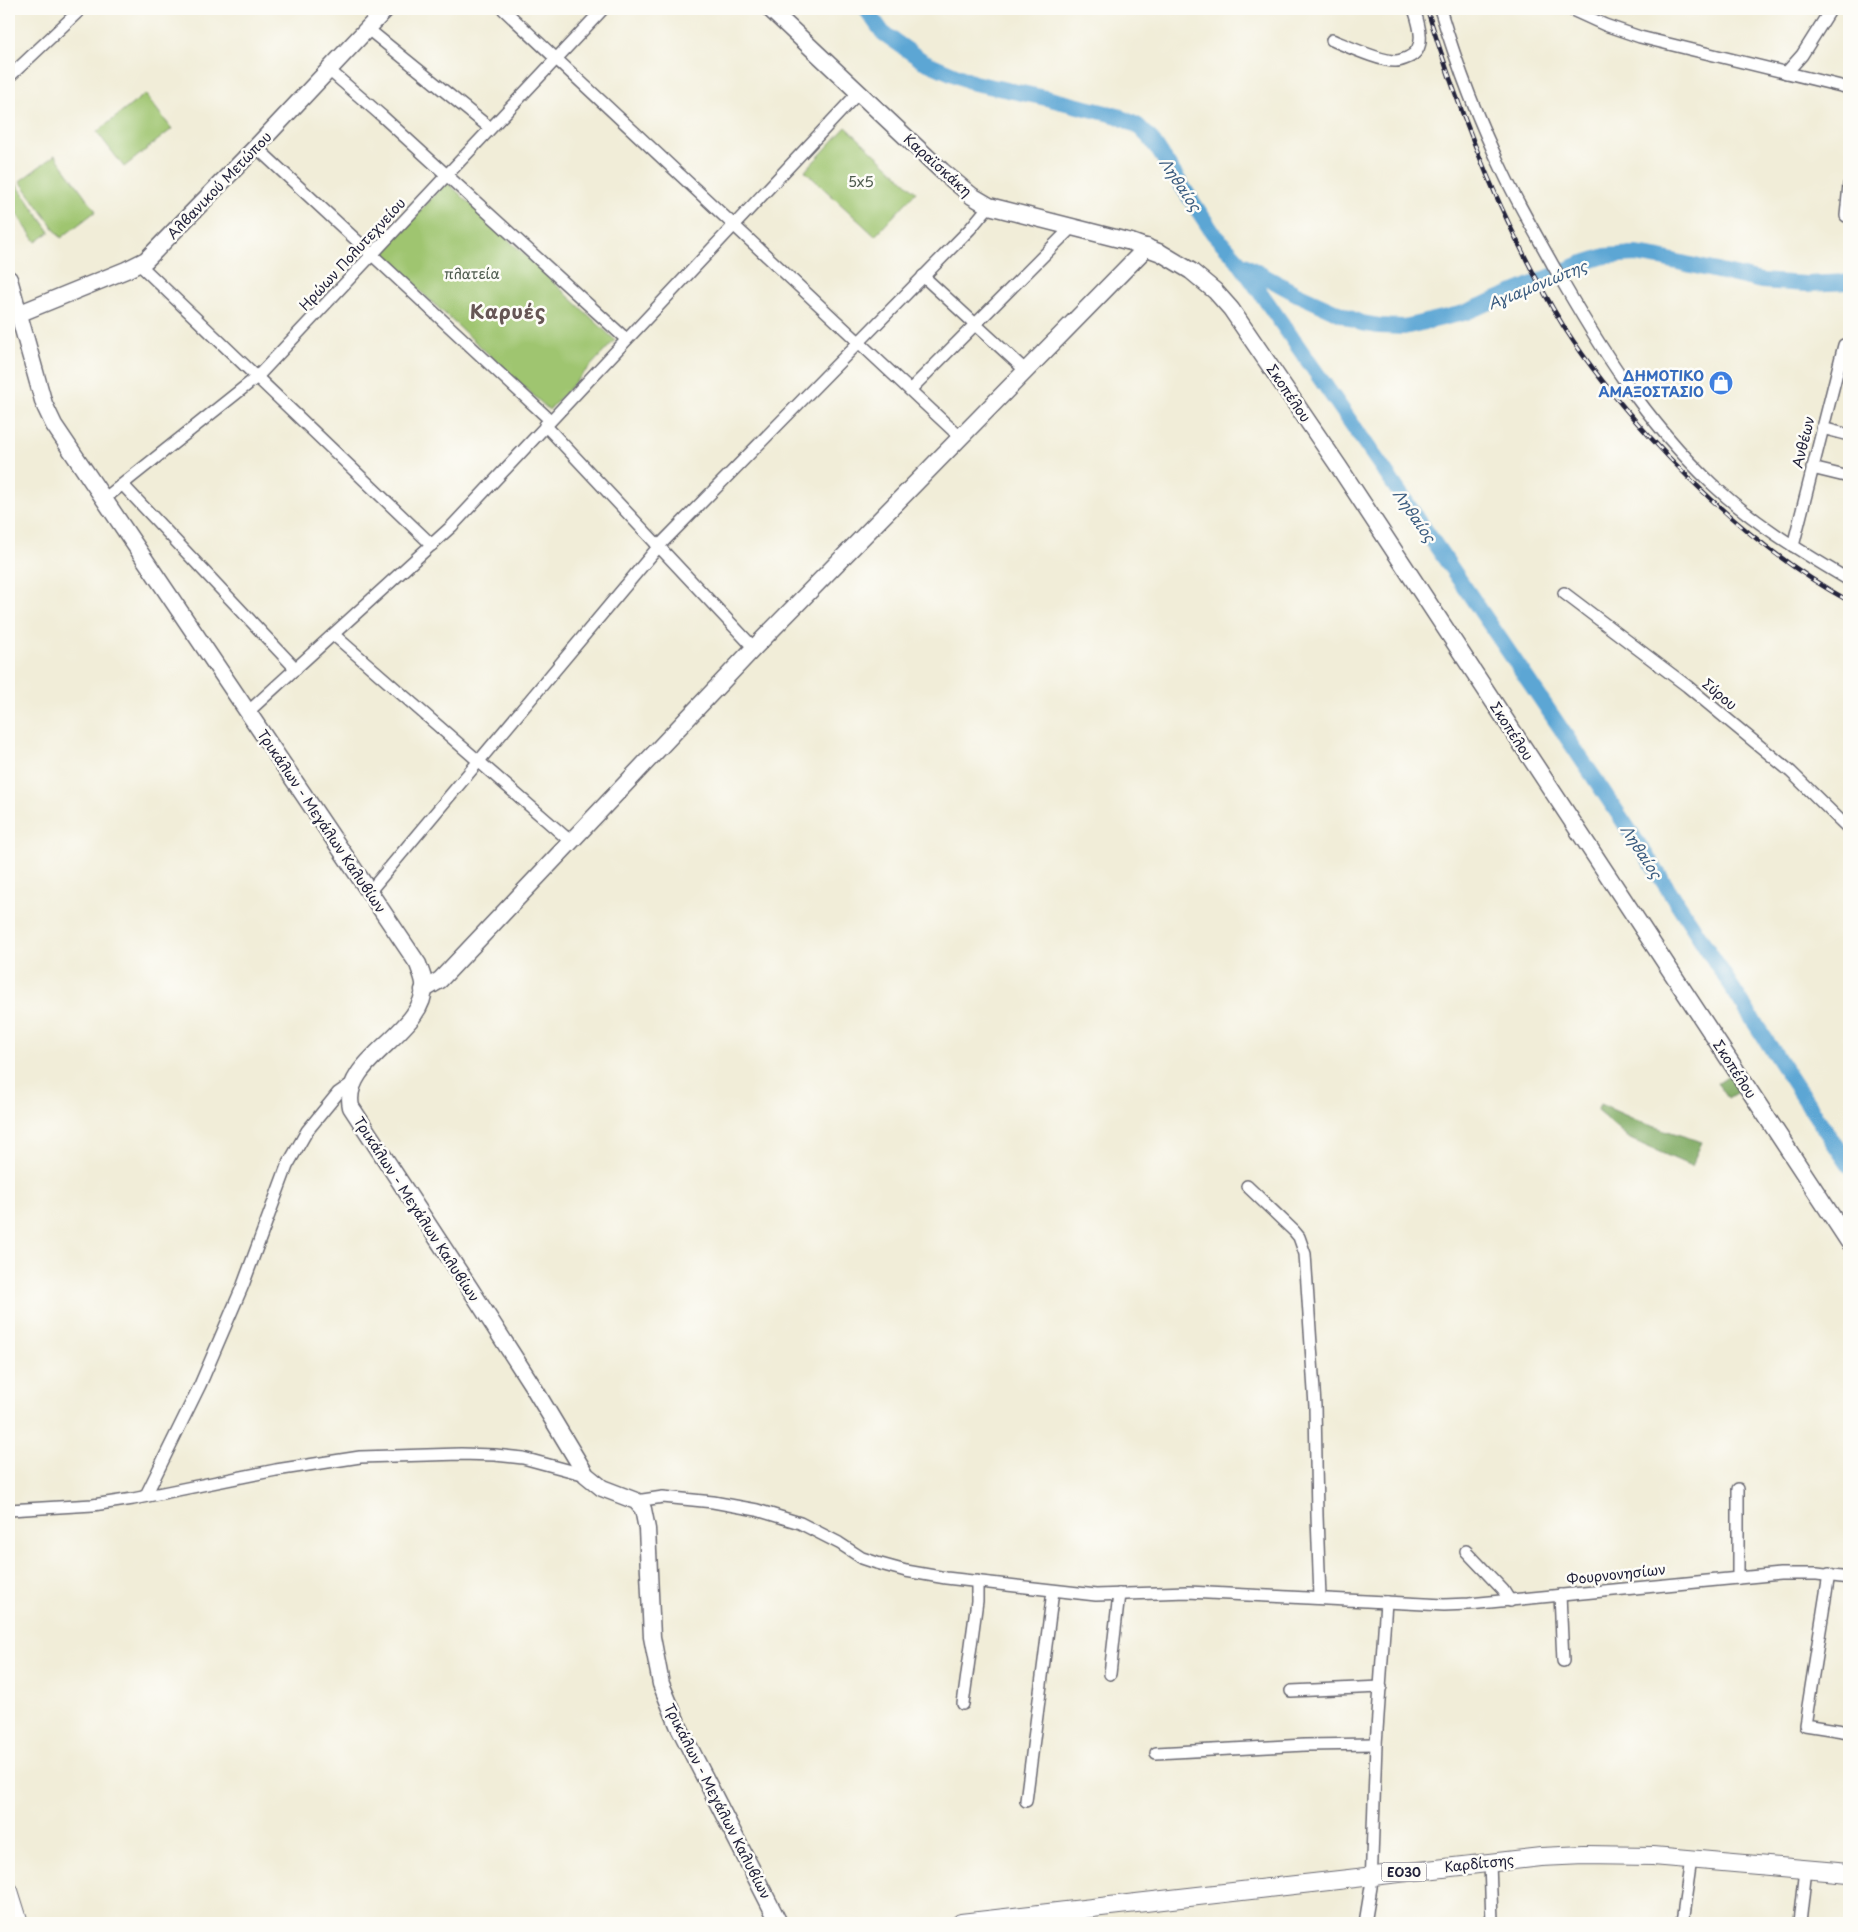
<svg xmlns="http://www.w3.org/2000/svg" width="1858" height="1932" viewBox="0 0 1858 1932" font-family="'Playpen Sans',sans-serif">
<style>
.green{fill:#9fc570;stroke:#607456}
.forest{fill:#7faa62;stroke:#50664e}
.lines{fill:none;stroke-linecap:round;stroke-linejoin:round}
.river{stroke:#5ca6d4;stroke-width:16}
.street-casing{stroke:#6a6972;stroke-width:14}
.secondary-casing{stroke:#6a6972;stroke-width:19}
.primary-casing{stroke:#6a6972;stroke-width:20}
.street{stroke:#fff;stroke-width:11}
.secondary{stroke:#fff;stroke-width:16}
.primary{stroke:#fff;stroke-width:18}
.rail-casing{stroke:#22223b;stroke-width:4.5}
.rail{stroke:#fdfcf7;stroke-width:2.5;stroke-dasharray:8;stroke-linecap:butt}
.labels{text-anchor:middle;dominant-baseline:central;stroke-width:5;stroke-linejoin:round;paint-order:stroke}
.shield{fill:#fdfcf7;stroke:#646373;stroke-width:1}
.shield-label{font-size:12px;font-weight:bold;fill:#22223b}
.street-label{font-size:14px;fill:#22223b;stroke:#fdfcf7}
.park-label{font-size:14px;fill:#4e5b4e;stroke:#fdfcf7}
.shop-label{font-size:14px;font-weight:bold;fill:#366cbe;stroke:#fdfcf7;text-anchor:end}
.water-label{font-size:15px;font-style:italic;fill:#3c5d80;stroke:#fdfcf7}
.district-label{font-size:19px;font-weight:bold;letter-spacing:1px;fill:#665655;stroke:#fdfcf7}
</style>
<rect width="100%" height="100%" fill="#fdfcf7"/>
<filter id="ink" filterUnits="userSpaceOnUse"><feTurbulence type="fractalNoise" baseFrequency=".02" numOctaves="2"/><feDisplacementMap in="SourceGraphic" scale="10" xChannelSelector="R" yChannelSelector="G"/><feConvolveMatrix kernelMatrix="1 2 1 2 8 2 1 2 1" color-interpolation-filters="sRGB"/></filter>
<filter id="wash" filterUnits="userSpaceOnUse"><feTurbulence type="fractalNoise" baseFrequency=".0096" numOctaves="4" result="noise"/><feDisplacementMap in="SourceGraphic" scale="20" xChannelSelector="R" yChannelSelector="G"/><feGaussianBlur stdDeviation="1.12" result="paint"/><feColorMatrix in="noise" values="0 0 0 0 0 0 0 0 0 0 0 0 0 0 0 0 0 1.4 0 .05"/><feComposite in="paint" operator="in"/></filter>
<g filter="url(#wash)">
<rect width="100%" height="100%" fill="#f1edd8"/>
<g class="green">
<polygon points="145,94 172,129 124,167 97,132"/>
<polygon points="846,127 916,192 875,236 805,171"/>
<polygon points="55,155 96,211 61,238 20,181"/>
<polygon points="15,182 50,232 36,242 9,203 9,186"/>
<polygon points="447,182 615,340 549,410 380,254"/>
</g>
<g class="forest">
<polygon points="1729,1075 1739,1091 1728,1098 1717,1083"/>
<polygon points="1600,1104 1643,1123 1702,1142 1691,1166 1630,1139 1597,1111"/>
</g>
<g class="lines">
<g class="river">
<path d="M866,9L883,33L923,61L974,83L1046,98L1118,116L1138,126L1151,139L1213,233L1236,258C1377,459 1517,661 1653,866C1719,965 1781,1067 1849,1165"/>
<polyline points="1244,265 1297,294 1361,323 1379,326 1404,327 1464,313 1583,263 1605,256 1636,254 1660,258 1761,281 1806,284 1849,282"/>
</g>
</g>
</g>
<g filter="url(#ink)">
<g class="lines">
<defs>
<g id="street">
<polyline points="503,9 960,437"/>
<path d="M1440,9C1457,65 1478,121 1504,174C1519,206 1537,236 1554,267C1598,345 1645,420 1711,483C1752,522 1800,551 1849,580"/>
<polyline points="1570,9 1605,25 1640,37 1849,88"/>
<polyline points="368,29 490,128"/>
<path d="M1332,40C1347,46 1382,62 1396,61C1400,61 1404,59 1407,58C1428,50 1419,24 1414,9"/>
<polyline points="329,70 382,116 626,339"/>
<polyline points="1786,73 1802,55 1831,9"/>
<polyline points="9,77 81,9"/>
<polyline points="256,147 550,420"/>
<polyline points="1846,216 1849,185"/>
<polyline points="139,264 432,545"/>
<polyline points="923,276 1025,370"/>
<polyline points="910,390 1072,227"/>
<polyline points="545,425 754,648"/>
<polyline points="1822,428 1849,435"/>
<polyline points="1812,468 1849,477"/>
<polyline points="123,485 296,669"/>
<polyline points="104,499 257,377 603,9"/>
<polyline points="1793,546 1844,345 1849,346"/>
<polyline points="1564,593 1687,686 1791,772 1849,829"/>
<polyline points="334,635 570,841"/>
<polyline points="249,711 452,526 859,92"/>
<polyline points="370,891 659,546 970,229 989,206"/>
<polyline points="1247,1186 1294,1231 1299,1237 1305,1254 1315,1406 1317,1516 1320,1598"/>
<polyline points="146,1495 200,1385 243,1285 287,1166 307,1131 338,1093 348,1086 351,1085"/>
<polyline points="636,1501 663,1497 713,1502 757,1510 800,1523 839,1543 862,1558 877,1563 906,1571 946,1578 1096,1595 1188,1592 1444,1605 1469,1604 1780,1574 1817,1574 1849,1578"/>
<polyline points="9,1510 93,1505 133,1499 276,1470 360,1457 461,1454 495,1455 523,1458 586,1475"/>
<polyline points="1466,1551 1503,1590 1510,1601"/>
<polyline points="1829,1574 1805,1725 1849,1732"/>
<polyline points="1738,1578 1738,1489"/>
<polyline points="1560,1595 1563,1661"/>
<polyline points="1110,1674 1119,1594"/>
<polyline points="1291,1691 1381,1687"/>
<polyline points="963,1704 977,1601 977,1581"/>
<polyline points="1156,1753 1305,1745 1376,1744"/>
<polyline points="1026,1801 1053,1591"/>
<polyline points="1490,1862 1492,1923"/>
<polyline points="1365,1923 1371,1887 1376,1744 1386,1602"/>
<polyline points="1682,1923 1691,1859"/>
<polyline points="1800,1923 1806,1869"/>
</g>
<g id="secondary">
<polyline points="770,9 942,171 972,196 989,206 1131,242 1161,253 1191,271 1215,291 1231,309 1339,467 1849,1242"/>
<path d="M9,279L44,404L54,425L418,964C420,970 423,976 424,983C428,1032 340,1059 351,1107L469,1287L532,1385L586,1475L602,1488L636,1501L643,1509L647,1529L652,1637L661,1684L678,1725L779,1923"/>
<polyline points="18,314 126,270 146,260 256,147 386,9"/>
<polyline points="423,990 440,980 754,648 1147,247"/>
</g>
<g id="primary">
<polyline points="9,1891 19,1923"/>
<polyline points="961,1923 1541,1857 1584,1855 1653,1856 1849,1873"/>
</g>
</defs>
<use href="#street" class="street-casing"/>
<use href="#secondary" class="secondary-casing"/>
<use href="#primary" class="primary-casing"/>
<use href="#street" class="street"/>
<use href="#secondary" class="secondary"/>
<use href="#primary" class="primary"/>
<defs>
<path id="rail" d="M1427,9C1460,115 1506,232 1564,327C1589,366 1618,402 1650,437C1708,501 1773,560 1849,601"/>
</defs>
<use href="#rail" class="rail-casing"/>
<use href="#rail" class="rail"/>
</g>
</g>
<defs>
<symbol id="shop-disc" viewBox="-11 -11 22 22"><circle r="9.5" fill="#3f7fe0" stroke="#fdfcf7"/><path d="M-5-2.5h2.3a2.7 3.5 0 0 1 5.4 0H5L5.5 6h-11ZM-1.5-2.5h3a1.5 2.3 0 0 0-3 0Z" fill="#fff"/></symbol>
</defs>
<g fill-rule="evenodd">
<use href="#shop-disc" x="1707" y="369" width="28" height="28"/>
</g>
<g class="labels">
<rect class="shield" x="1381.5" y="1862.5" width="45" height="19" rx="4"/>
<g class="shield-label">
<text x="1404" y="1872">ΕΟ30</text>
</g>
<g class="street-label">
<text transform="translate(938 165) rotate(42)">Καραϊσκάκη</text>
<text transform="translate(219 185) rotate(-46)">Αλβανικού Μετώπου</text>
<text transform="translate(352 254) rotate(-47)">Ηρώων Πολυτεχνείου</text>
<text transform="translate(1289 393) rotate(56)">Σκοπέλου</text>
<text transform="translate(1803 442) rotate(-76)">Ανθέων</text>
<text transform="translate(1720 694) rotate(40)">Σύρου</text>
<text transform="translate(1512 731) rotate(57)">Σκοπέλου</text>
<text transform="translate(322 821) rotate(56)">Τρικάλων - Μεγάλων Καλυβίων</text>
<text transform="translate(1735 1069) rotate(57)">Σκοπέλου</text>
<text transform="translate(417 1209) rotate(57)">Τρικάλων - Μεγάλων Καλυβίων</text>
<text transform="translate(1616 1574) rotate(-6)">Φουρνονησίων</text>
<text transform="translate(718 1801) rotate(63)">Τρικάλων - Μεγάλων Καλυβίων</text>
<text transform="translate(1479 1863) rotate(-6)">Καρδίτσης</text>
</g>
<g class="park-label">
<text x="861" y="181">5x5</text>
<text x="472" y="273">πλατεία</text>
</g>
<g class="shop-label">
<text x="1704" y="375">ΔΗΜΟΤΙΚΟ<tspan x="1704" dy="16">ΑΜΑΞΟΣΤΑΣΙΟ</tspan></text>
</g>
<g class="water-label">
<text transform="translate(1181 184) rotate(56)">Ληθαίος</text>
<text transform="translate(1537 284) rotate(-22)">Αγιαμονιώτης</text>
<text transform="translate(1415 515) rotate(55)">Ληθαίος</text>
<text transform="translate(1642 851) rotate(57)">Ληθαίος</text>
</g>
<g class="district-label">
<text x="508" y="311">Καρυές</text>
</g>
</g>
<rect width="1858" height="1932" fill="none" stroke="#fdfcf7" stroke-width="30"/>
</svg>
